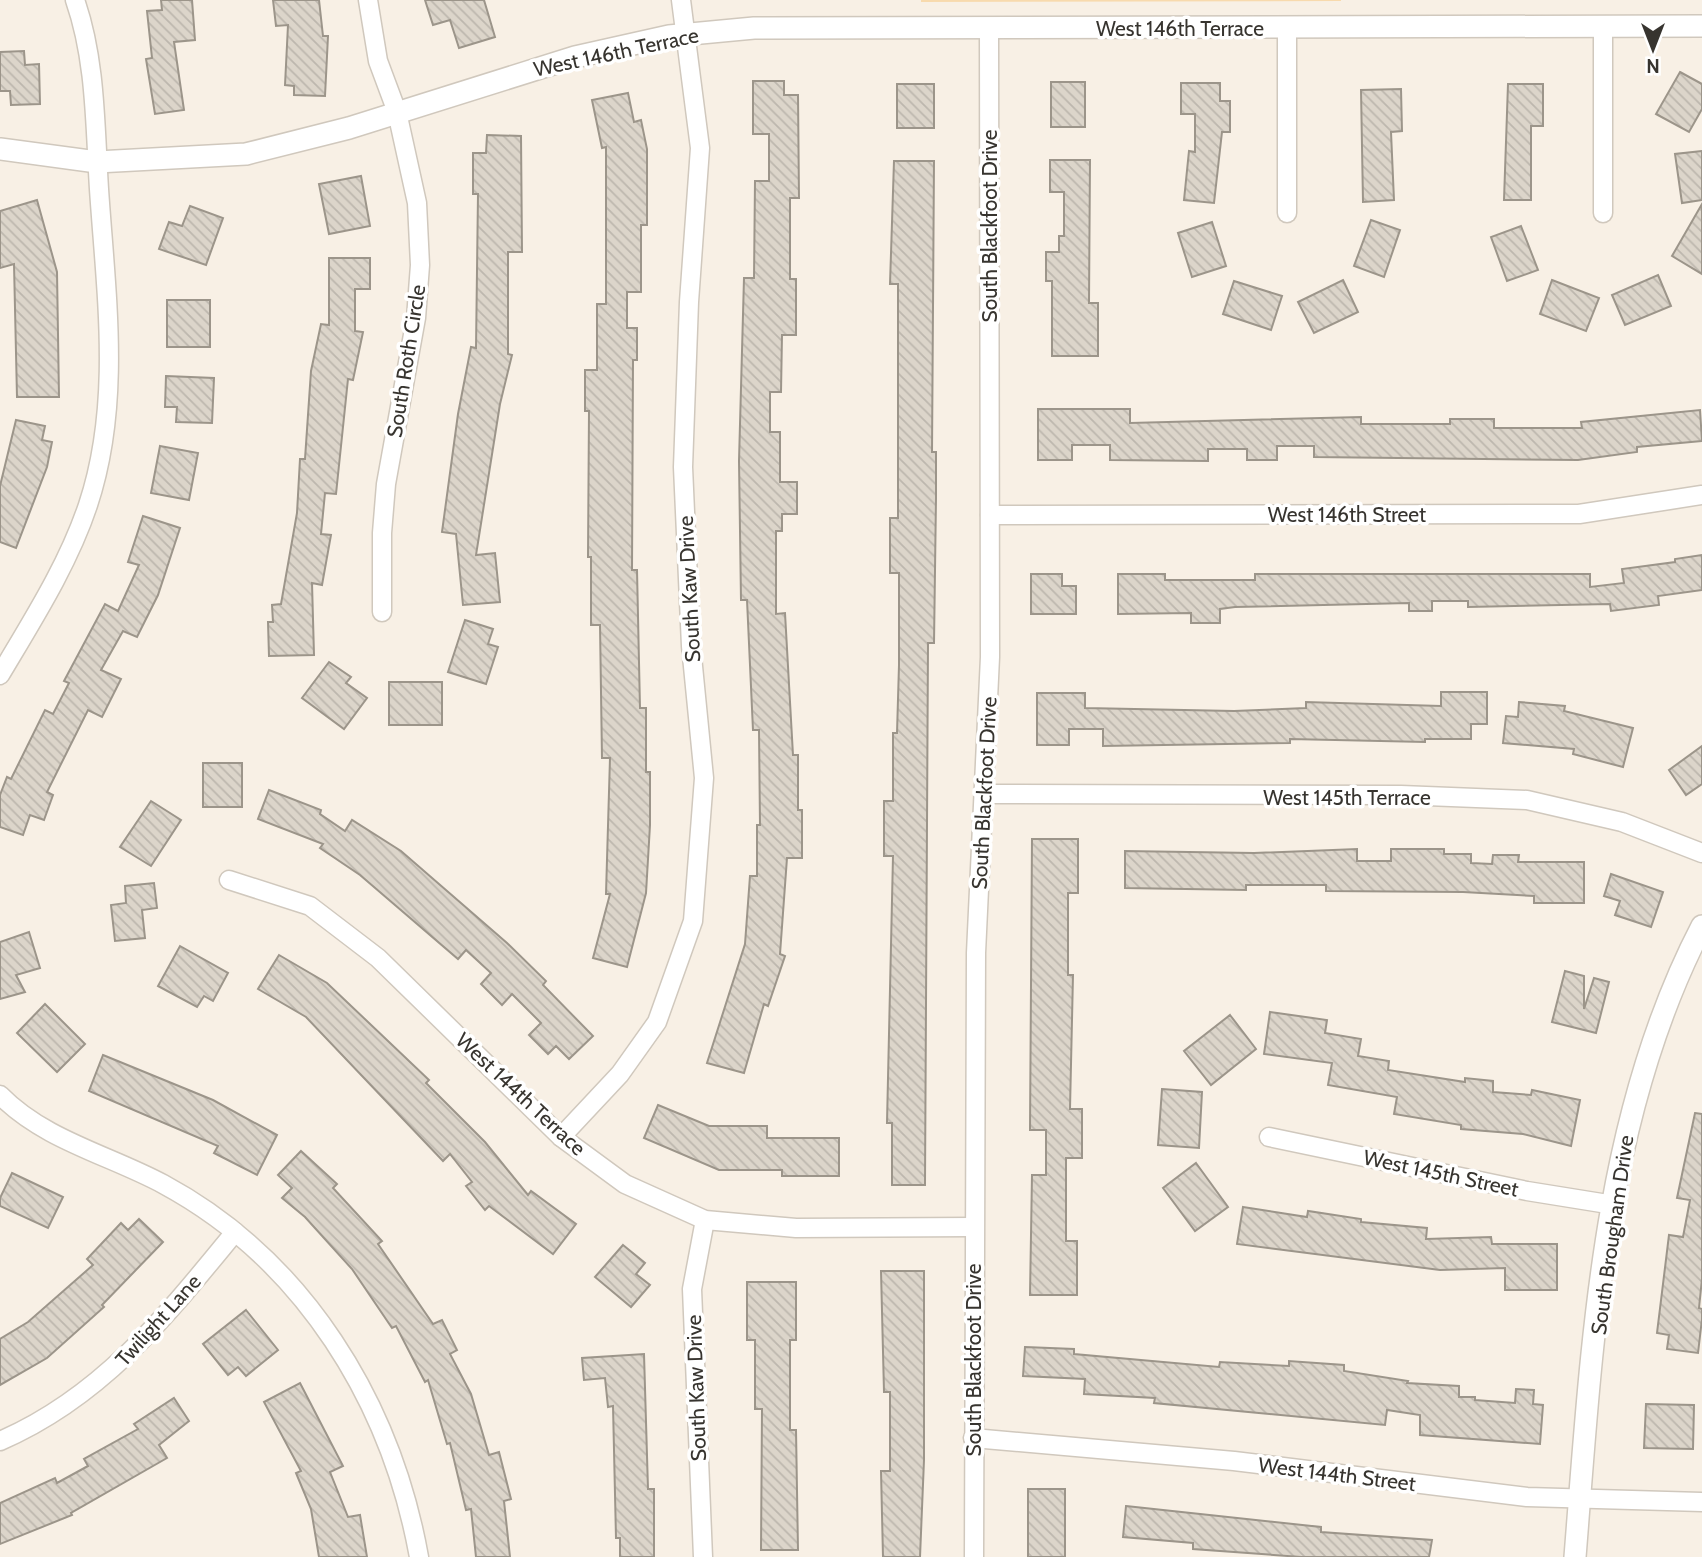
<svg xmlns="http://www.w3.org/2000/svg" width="1702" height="1557" viewBox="0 0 1702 1557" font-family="Cabin,sans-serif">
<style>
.park{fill:url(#park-crowns)}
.building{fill:url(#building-back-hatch);stroke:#9c958a;stroke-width:2}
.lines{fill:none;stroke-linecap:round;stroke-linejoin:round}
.minor-casing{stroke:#d0c8bd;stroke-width:21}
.tertiary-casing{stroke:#d0c8bd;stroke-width:24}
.minor{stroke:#fff;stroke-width:18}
.tertiary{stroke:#fff;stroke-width:21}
.labels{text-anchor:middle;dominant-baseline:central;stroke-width:7;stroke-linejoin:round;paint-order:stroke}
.street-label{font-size:21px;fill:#37342f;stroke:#fff}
</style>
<defs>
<pattern id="park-crowns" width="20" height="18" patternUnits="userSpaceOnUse" patternTransform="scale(1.75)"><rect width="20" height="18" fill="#f8daad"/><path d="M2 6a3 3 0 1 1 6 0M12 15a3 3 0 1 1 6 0" fill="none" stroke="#d5bc95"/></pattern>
<pattern id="building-back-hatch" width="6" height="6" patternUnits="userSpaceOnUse" patternTransform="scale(1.75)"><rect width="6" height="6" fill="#dcd5ca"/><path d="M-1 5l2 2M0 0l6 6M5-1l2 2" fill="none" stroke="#bdb7ae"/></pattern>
</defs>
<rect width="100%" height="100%" fill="#f8f0e5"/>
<polygon class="park" points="921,0 1341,0 1341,1 921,2"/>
<g class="building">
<polygon points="161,0 192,0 195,40 174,42 184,110 155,114 146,59 152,58 147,11 162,10"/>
<polygon points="273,0 319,0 323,36 328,36 325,96 294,95 294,86 285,85 288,25 276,26"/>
<polygon points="425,0 484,0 495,37 459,48 450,20 433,25"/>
<polygon points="24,51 25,65 39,64 40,104 11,105 10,91 0,91 0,52"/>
<polygon points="1680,72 1702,84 1702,109 1689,132 1656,114"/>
<polygon points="753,81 784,81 784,95 798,95 799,198 790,198 790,279 796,279 796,335 782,335 781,392 770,392 770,432 780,432 780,482 797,482 797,514 782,514 782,531 776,531 776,614 785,613 793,755 798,755 798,810 802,810 802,858 787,858 780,954 785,956 768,1006 764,1004 744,1073 707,1063 745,944 750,876 757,876 757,825 760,825 759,730 753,730 747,600 741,600 739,461 744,278 754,278 755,181 769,181 769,134 753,134"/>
<rect x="1051" y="82" width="34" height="45"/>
<polygon points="1181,83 1220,83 1220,101 1230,101 1230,132 1222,132 1214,203 1184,200 1189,151 1195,152 1195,114 1181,114"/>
<rect x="897" y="84" width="37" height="44"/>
<polygon points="1508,84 1543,84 1543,126 1531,126 1531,200 1504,200"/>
<polygon points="1401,89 1402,131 1391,132 1394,200 1363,202 1361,90"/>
<polygon points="628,93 634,122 641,120 647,149 647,225 641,225 641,292 627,292 627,328 637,328 637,360 633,360 632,570 637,570 640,708 646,708 646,772 650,772 650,825 646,893 627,967 593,958 610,894 606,894 610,758 602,758 600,625 591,625 591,557 588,557 589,411 585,411 585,370 597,370 597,304 606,304 606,147 602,148 592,100"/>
<polygon points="487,135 521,136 522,252 508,252 508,354 512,355 500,404 476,555 495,553 500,602 463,605 456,534 442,532 458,414 471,347 476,348 478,194 473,194 473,153 486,153"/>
<polygon points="1702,151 1702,200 1682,203 1675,154"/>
<polygon points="1050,160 1090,160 1089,303 1098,303 1098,356 1052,356 1052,281 1046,281 1046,252 1059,252 1059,236 1064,236 1064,192 1050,192"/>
<polygon points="894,161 934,161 932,452 936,452 936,498 934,643 928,643 925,1185 892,1185 892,1123 887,1123 893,856 884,856 884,801 893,801 893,733 897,733 899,665 899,573 890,573 890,518 898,518 898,284 890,284"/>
<polygon points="361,176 370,226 329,234 319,184"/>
<polygon points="37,200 57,272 59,397 17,397 14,264 0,268 0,211"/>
<polygon points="1702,204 1702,274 1672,256"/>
<polygon points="190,206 223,218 206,265 159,249 169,222 182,226"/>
<polygon points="1371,220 1400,230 1384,277 1354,266"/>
<polygon points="1212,222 1226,266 1192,277 1178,233"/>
<polygon points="1521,226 1538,270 1507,281 1491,237"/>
<polygon points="329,258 370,258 370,289 355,289 355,331 363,332 353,380 348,379 336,494 325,493 321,534 331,535 322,585 312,583 314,655 269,656 268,622 273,622 272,605 281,604 297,513 300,459 305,459 311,371 321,324 329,325"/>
<polygon points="1658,275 1671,306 1625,325 1612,295"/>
<polygon points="1343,280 1358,312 1314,333 1298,302"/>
<polygon points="1552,280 1599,298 1586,331 1540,314"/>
<polygon points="1234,281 1282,296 1271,330 1223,314"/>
<rect x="167" y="300" width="43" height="47"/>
<polygon points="166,376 214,378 212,423 176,422 177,407 165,407"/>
<polygon points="1038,409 1130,409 1130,423 1361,417 1361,424 1450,424 1450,419 1494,419 1494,428 1582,428 1581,422 1700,410 1702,441 1637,447 1637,452 1578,460 1314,457 1314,446 1277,446 1277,460 1247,460 1247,449 1208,449 1208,461 1110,460 1110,445 1072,445 1072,460 1038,460"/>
<polygon points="16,420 45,426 42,440 52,442 47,467 16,548 0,542 0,486"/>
<polygon points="160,446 198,453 189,500 151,493"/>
<polygon points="143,516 180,528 158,595 137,637 123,631 101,670 121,679 102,717 88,710 47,792 53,795 44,820 30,815 23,835 0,827 0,795 7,777 11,779 45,710 53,714 69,683 64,681 105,604 118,611 139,565 128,562"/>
<polygon points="1702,555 1702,590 1658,596 1659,605 1611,611 1610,604 1468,607 1468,601 1432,601 1432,611 1409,611 1409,603 1235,607 1220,609 1220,623 1191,623 1191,613 1118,614 1118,574 1165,574 1165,580 1255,580 1255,574 1590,574 1590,587 1624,583 1622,569 1675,562 1675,559"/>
<polygon points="1031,574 1062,574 1062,586 1076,586 1076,614 1031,614"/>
<polygon points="465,620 493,629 488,644 498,647 486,684 448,672"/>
<polygon points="329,662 351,677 346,683 367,698 344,729 302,698"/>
<rect x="389" y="682" width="53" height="43"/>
<polygon points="1441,692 1487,692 1487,724 1471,724 1471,739 1425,739 1425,742 1290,739 1290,743 1103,746 1103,729 1069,729 1069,745 1037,745 1037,693 1085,693 1085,708 1234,711 1306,708 1306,702 1441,706"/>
<polygon points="1519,702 1565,706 1564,711 1633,728 1623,767 1573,754 1574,749 1503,743 1506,716 1518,717"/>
<polygon points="1702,746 1702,784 1686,795 1669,770"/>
<rect x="203" y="763" width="39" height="44"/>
<polygon points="269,790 321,810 320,814 345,831 352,820 401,851 507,943 546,981 543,985 593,1036 569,1059 556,1046 548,1054 529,1035 541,1023 512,994 502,1005 481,984 491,973 466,950 458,959 360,875 320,848 323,844 258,819"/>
<polygon points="151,801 181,820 151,866 120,847"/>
<polygon points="1032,839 1078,839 1078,893 1068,893 1068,975 1073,975 1070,1109 1082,1109 1082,1158 1066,1158 1066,1241 1077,1241 1077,1295 1030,1295 1032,1175 1046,1175 1046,1130 1030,1130"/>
<polygon points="1357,849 1357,861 1391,861 1391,849 1444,849 1444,854 1471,854 1471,863 1492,864 1493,855 1519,855 1518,862 1584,862 1584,903 1534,903 1534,896 1463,892 1326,891 1326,885 1246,885 1246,890 1125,888 1125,851 1254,853"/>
<polygon points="1611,874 1663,892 1651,927 1615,915 1620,901 1604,896"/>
<polygon points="154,883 157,908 142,910 145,938 115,941 111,905 126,903 125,886"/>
<polygon points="29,932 40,968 16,975 25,992 0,999 0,942"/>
<polygon points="180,946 228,973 213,1001 204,996 197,1007 158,986"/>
<polygon points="279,955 327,983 429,1080 426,1083 485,1142 528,1195 531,1191 576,1224 553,1254 489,1206 485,1210 466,1186 472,1182 450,1154 443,1161 306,1017 258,989"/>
<polygon points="1565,971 1584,976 1584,1009 1594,978 1609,982 1596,1033 1552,1022"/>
<polygon points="45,1004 85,1044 57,1072 17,1033"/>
<polygon points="1270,1012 1327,1020 1325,1033 1361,1039 1358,1056 1389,1061 1388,1070 1465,1082 1465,1078 1493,1081 1493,1092 1531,1095 1532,1090 1580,1100 1571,1146 1523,1134 1461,1129 1461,1125 1394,1114 1397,1097 1328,1085 1332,1063 1264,1054"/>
<polygon points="1230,1015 1256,1049 1211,1085 1184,1051"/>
<polygon points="103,1055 213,1100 277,1135 257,1175 214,1153 218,1146 89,1091"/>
<polygon points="1162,1089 1202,1092 1199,1148 1158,1145"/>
<polygon points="658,1105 709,1126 767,1126 767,1138 839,1138 839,1176 782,1176 782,1170 719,1170 644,1138"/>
<polygon points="1695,1113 1702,1114 1702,1279 1699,1308 1702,1309 1702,1319 1698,1353 1667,1349 1669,1335 1657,1333 1669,1235 1683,1237 1690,1200 1677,1198"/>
<polygon points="301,1151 337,1184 333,1188 382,1241 378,1244 433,1324 442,1320 457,1350 450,1354 471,1394 489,1455 499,1452 511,1499 504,1501 510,1557 476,1557 471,1509 466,1510 450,1443 447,1444 428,1380 425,1382 396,1326 392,1328 352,1269 305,1217 282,1198 292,1188 278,1175"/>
<polygon points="1196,1163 1228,1207 1195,1231 1163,1188"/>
<polygon points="12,1173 63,1197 48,1228 0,1206 0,1198"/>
<polygon points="1243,1207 1307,1217 1308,1211 1361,1219 1361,1222 1427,1228 1426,1239 1491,1237 1492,1244 1557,1244 1557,1290 1505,1290 1505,1268 1440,1270 1237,1244"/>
<polygon points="139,1219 163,1242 102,1305 104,1307 47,1358 0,1385 0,1339 28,1322 93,1265 87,1259 121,1223 128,1230"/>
<polygon points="623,1245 645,1263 636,1274 650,1285 631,1307 595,1277"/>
<polygon points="881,1271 924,1271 924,1460 920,1557 883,1557 881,1471 890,1471 890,1392 884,1392"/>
<polygon points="747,1282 796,1282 796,1340 790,1340 790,1430 796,1430 798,1550 761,1550 762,1409 755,1409 755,1340 747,1340"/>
<polygon points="246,1310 278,1350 246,1376 238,1367 228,1375 203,1344"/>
<polygon points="1025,1347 1074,1349 1074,1354 1219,1367 1220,1362 1289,1366 1289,1361 1344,1365 1344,1371 1408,1381 1407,1383 1459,1386 1459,1397 1475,1397 1475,1400 1515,1403 1516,1389 1534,1390 1533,1404 1543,1405 1540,1444 1420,1435 1420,1415 1387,1410 1385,1425 1154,1403 1155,1398 1084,1394 1085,1379 1023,1376"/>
<polygon points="644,1354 648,1489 654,1489 654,1557 620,1557 620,1538 616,1538 613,1406 608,1407 605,1378 584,1380 582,1358"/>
<polygon points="300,1383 343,1466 330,1472 348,1517 360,1515 367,1557 319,1557 311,1509 296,1473 301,1471 264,1402"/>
<polygon points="174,1398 189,1421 159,1445 167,1458 71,1513 72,1515 0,1544 0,1503 55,1478 57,1483 88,1466 84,1459 138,1429 134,1424"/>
<polygon points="1646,1404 1694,1405 1693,1449 1644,1448"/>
<rect x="1028" y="1489" width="37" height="68"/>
<polygon points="1126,1506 1321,1527 1321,1532 1432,1540 1429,1557 1301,1557 1193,1549 1193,1543 1123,1537"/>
</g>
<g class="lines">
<defs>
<g id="minor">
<polyline points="368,0 378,61 397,112 417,203 420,265 416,318 386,484 382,533 382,612"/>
<polyline points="1603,26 1603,213"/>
<polyline points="1287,27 1287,213"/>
<polyline points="990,515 1579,514 1702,495"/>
<path d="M0,675C32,621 68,565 88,505C122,403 106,294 99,189C95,126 96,60 75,0"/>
<polyline points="984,794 1401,795 1527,800 1622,822 1702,853"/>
<polyline points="229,880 310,906 378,958 561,1137 625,1184 705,1220 796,1228 973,1227"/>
<path d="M0,1095C44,1140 109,1155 163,1184C304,1260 391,1402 419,1557"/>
<polyline points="561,1137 620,1074 657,1022 693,921 704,778 691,646 683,467 689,302 700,148 681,0"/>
<polyline points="1269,1137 1527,1191 1614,1205"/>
<polyline points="973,1438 1234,1461 1527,1497 1702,1502"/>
<path d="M0,1441C102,1397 167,1315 235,1232"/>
<polyline points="703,1557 692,1289 705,1220"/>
<polyline points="974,1557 976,953 990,657 989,28"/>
</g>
<g id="tertiary">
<polyline points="0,149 97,162 246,154 349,128 575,57 669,36 754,28 1702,26"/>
<path d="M1575,1557C1592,1345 1602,1118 1702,926"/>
</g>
</defs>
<use href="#minor" class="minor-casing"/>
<use href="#tertiary" class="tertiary-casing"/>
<use href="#minor" class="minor"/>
<use href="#tertiary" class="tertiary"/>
</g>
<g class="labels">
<g class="street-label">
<text x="1180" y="28">West 146th Terrace</text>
<text transform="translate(616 52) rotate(-12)">West 146th Terrace</text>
<text transform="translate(989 226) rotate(-90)">South Blackfoot Drive</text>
<text transform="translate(406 361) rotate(-81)">South Roth Circle</text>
<text x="1347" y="514">West 146th Street</text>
<text transform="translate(689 589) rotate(-93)">South Kaw Drive</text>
<text transform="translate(984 793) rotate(-87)">South Blackfoot Drive</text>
<text x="1347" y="797">West 145th Terrace</text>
<text transform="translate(521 1094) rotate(43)">West 144th Terrace</text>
<text transform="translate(1441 1173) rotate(12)">West 145th Street</text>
<text transform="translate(1612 1235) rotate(-82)">South Brougham Drive</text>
<text transform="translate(158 1320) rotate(-48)">Twilight Lane</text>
<text transform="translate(973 1360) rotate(-90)">South Blackfoot Drive</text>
<text transform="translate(696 1388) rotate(-92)">South Kaw Drive</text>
<text transform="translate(1337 1474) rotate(7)">West 144th Street</text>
</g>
</g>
<g transform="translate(1653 49) rotate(180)" stroke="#ffffff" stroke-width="5" paint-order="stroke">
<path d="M0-5L12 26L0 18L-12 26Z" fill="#37342f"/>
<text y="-10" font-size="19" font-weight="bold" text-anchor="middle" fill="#37342f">N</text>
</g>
</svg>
